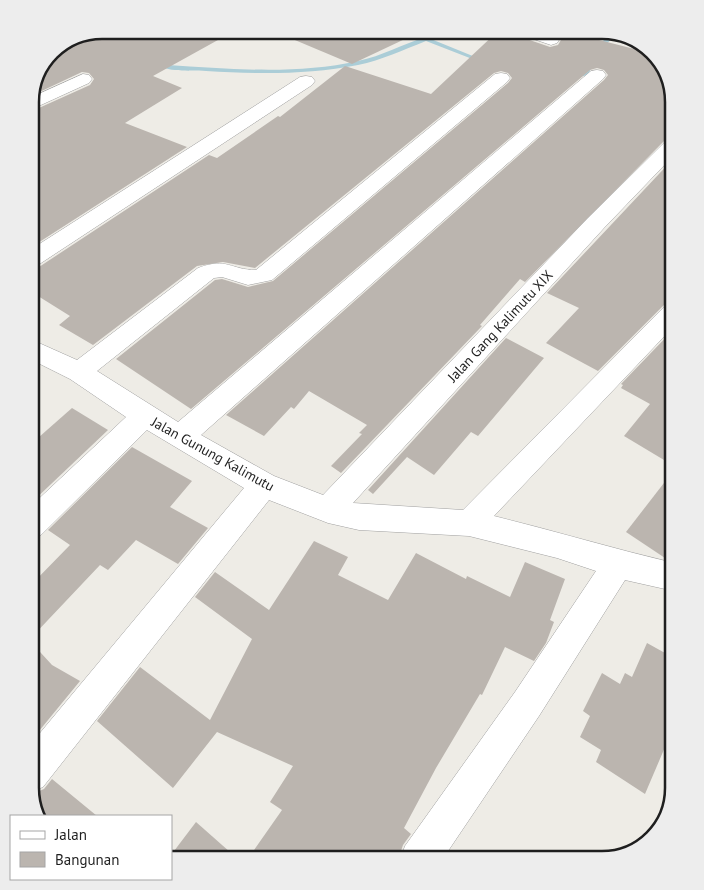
<svg xmlns="http://www.w3.org/2000/svg" width="704" height="890" viewBox="0 0 704 890" font-family="'PT Sans',sans-serif">
<style>
.lines{fill:none;stroke-linecap:round;stroke-linejoin:round}
.stream{fill:#abcdd7;fill-rule:evenodd}
.building{fill:#bbb5af}
.minor-casing{stroke:#a0a0a0;stroke-width:1}
.minor{fill:#fff;fill-rule:evenodd}
.labels{text-anchor:middle;dominant-baseline:central;stroke-width:4;stroke-linejoin:round;paint-order:stroke}
.street-label{font-size:14px;fill:#1f1f1f;stroke:#fff}
.rim{fill:none;stroke:#1f1f1f;stroke-width:2.5}
</style>
<rect width="100%" height="100%" fill="#eeece6"/>
<g class="lines">
<g class="stream">
<polygon points="612,32 617,33 599,52 588,75 570,79 570,77 583,73 594,50"/>
<path d="M426,37L485,61L480,62L426,41C403,50 382,60 358,65C308,75 256,74 206,71C189,70 167,73 154,63L157,61L168,65C231,69 296,75 358,61C382,56 403,44 426,37Z"/>
</g>
</g>
<g class="building">
<polygon points="101,30 236,30 153,76 182,88 125,123 187,147 30,248 30,112 90,85 94,79 89,73 82,72 31,96 48,60 67,50 58,46"/>
<polygon points="271,30 424,30 352,64"/>
<polygon points="499,30 512,30 515,35 550,47 558,45 561,40 556,34 546,30 560,30 654,54 662,62 674,101 674,136 666,139 525,282 520,279 480,325 482,326 341,473 331,466 362,434 359,433 367,425 309,391 294,409 291,407 264,436 226,415 604,80 608,75 604,70 597,68 590,70 191,409 116,359 215,280 222,279 248,287 273,281 508,83 512,78 508,73 501,71 494,73 255,268 223,262 197,266 93,345 59,325 70,316 30,291 30,269 39,267 209,155 217,158 278,116 280,117 345,66 431,94"/>
<polygon points="674,158 674,301 665,304 598,371 546,343 579,308 547,293"/>
<polygon points="674,329 674,466 624,436 650,404 621,388 623,385 621,384"/>
<polygon points="506,338 544,358 478,436 471,432 434,475 407,457 373,494 368,490"/>
<polygon points="72,408 108,430 30,504 30,445"/>
<polygon points="132,447 192,481 170,507 208,528 178,564 136,540 108,570 100,565 30,639 30,586 70,545 48,530"/>
<polygon points="674,470 674,561 668,560 626,532"/>
<polygon points="314,541 348,557 338,575 388,600 416,553 466,579 467,576 510,597 525,562 565,579 550,620 554,622 546,643 534,661 505,647 482,695 480,694 436,768 404,828 411,834 403,845 398,860 247,860 282,810 270,802 293,766 217,732 173,788 97,721 140,667 210,720 252,639 195,597 215,572 269,610"/>
<polygon points="30,641 52,665 80,681 30,742"/>
<polygon points="647,643 674,658 674,726 645,794 596,762 601,750 580,737 590,716 583,711 602,673 620,684 625,673 632,677"/>
<polygon points="52,779 97,816 38,816 32,794 44,789"/>
<polygon points="196,822 239,860 171,860 171,855"/>
</g>
<g class="lines">
<defs>
<g id="minor">
<path d="M514,30C527,30 550,28 559,40L557,43L551,45L516,33Z"/>
<path d="M597,70L603,71L606,75L603,79L201,435L274,476L323,495L588,218L667,140L674,138V155L604,228L353,503L463,510L666,305L674,303V326L494,516C555,531 614,549 674,563V591L625,580L539,716L442,860H400L405,846L515,692L596,571L557,558L469,536L359,530L328,523L269,500L43,787L31,792L30,745L244,488L147,430L41,535L30,539V507L126,417L70,379L30,359V339L77,360L198,268C228,257 230,270 256,270L495,74L501,73L507,74L510,78L507,82L272,280L248,285L222,277L214,278L97,371L178,422L591,71Z"/>
<polygon points="83,74 89,75 92,79 89,83 30,110 30,98"/>
<polygon points="306,76 312,77 315,81 312,85 38,265 30,267 30,250 300,77"/>
</g>
</defs>
<use href="#minor" class="minor-casing"/>
<use href="#minor" class="minor"/>
</g>
<g class="labels">
<g class="street-label">
<text transform="translate(500 326) rotate(-47)">Jalan Gang Kalimutu XIX</text>
<text transform="translate(213 454) rotate(29)">Jalan Gunung Kalimutu</text>
</g>
</g>
<path d="M0 0H704V890H0ZM102 39H602A63 63 0 0 1 665 102V788A63 63 0 0 1 602 851H102A63 63 0 0 1 39 788V102A63 63 0 0 1 102 39Z" fill="#ededed" fill-rule="evenodd"/>
<path class="rim" d="M102 39H602A63 63 0 0 1 665 102V788A63 63 0 0 1 602 851H102A63 63 0 0 1 39 788V102A63 63 0 0 1 102 39Z"/>
<rect x="10" y="815" width="162" height="65" fill="#ffffff" stroke="#a5a5a5"/>
<rect x="20" y="831" width="25" height="8" fill="#ffffff" stroke="#a5a5a5"/>
<text x="55" y="840" font-size="15" fill="#1f1f1f">Jalan</text>
<rect x="20" y="852" width="25" height="15" fill="#bbb5af" stroke="#a5a5a5"/>
<text x="55" y="865" font-size="15" fill="#1f1f1f">Bangunan</text>
</svg>
